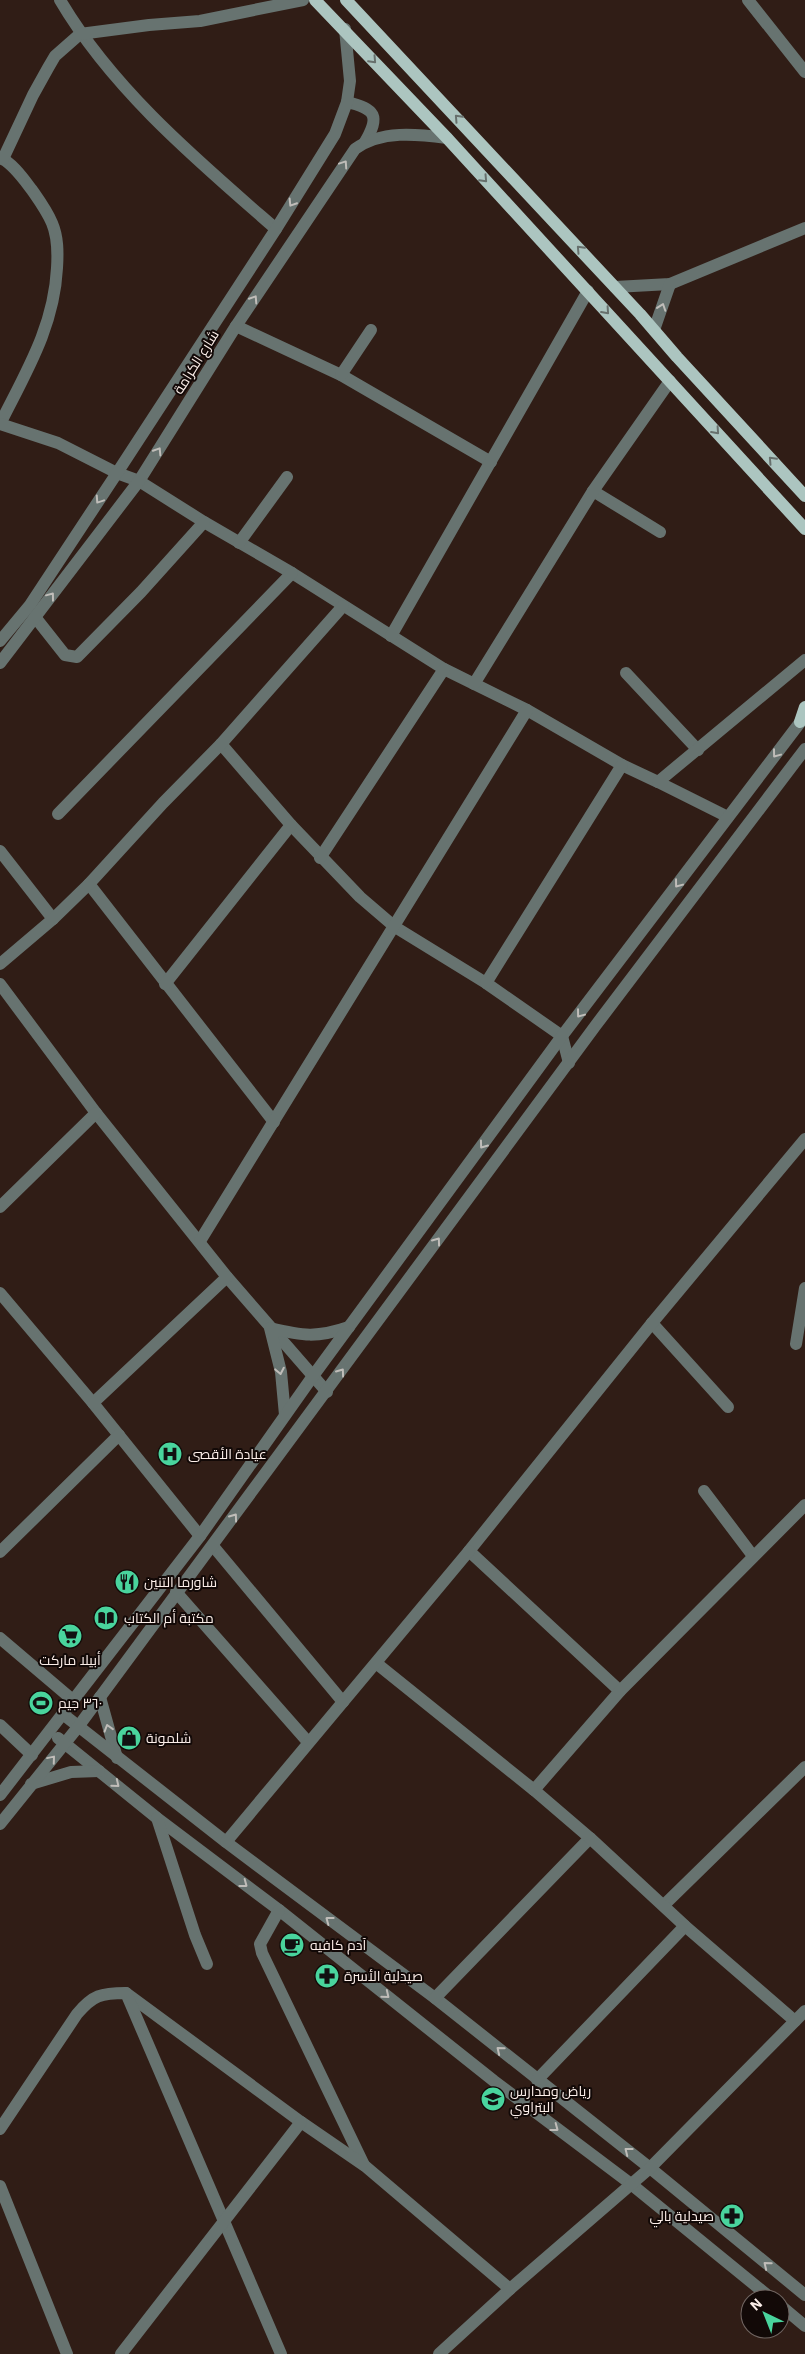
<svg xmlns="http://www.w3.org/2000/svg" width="805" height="2354" viewBox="0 0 805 2354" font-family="'IBM Plex Sans',Cairo,sans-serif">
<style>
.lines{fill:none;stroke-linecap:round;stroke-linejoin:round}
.minor{stroke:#677370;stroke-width:12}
.major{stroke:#acc5c0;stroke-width:12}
.oneway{stroke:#67706d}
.oneway2{stroke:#c0bdb9}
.labels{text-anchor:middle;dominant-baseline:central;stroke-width:4;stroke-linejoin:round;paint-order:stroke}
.street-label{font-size:14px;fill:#fceee9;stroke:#120907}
.poi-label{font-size:14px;fill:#fceee9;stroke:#120907;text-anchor:start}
</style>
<rect width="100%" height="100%" fill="#301d16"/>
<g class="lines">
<g class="minor">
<path d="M60,0C113,90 198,161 276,229"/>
<polyline points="748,0 805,72"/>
<path d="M347,102C376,109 380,116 365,142"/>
<path d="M0,158C12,162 25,181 32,190C39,200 47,211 52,223C58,237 58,252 57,268C54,327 26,372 0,424"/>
<polyline points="3,159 33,95 48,68 55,56 80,34 149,25 200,21 303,0"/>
<polyline points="615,287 670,284 805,228"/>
<polyline points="236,326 341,375 491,462"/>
<polyline points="654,330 670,284"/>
<polyline points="341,375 371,330"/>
<polyline points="0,424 58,443 117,473 139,481 204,522 292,573 444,669 527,710 622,765 658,782"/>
<polyline points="593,491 660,532"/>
<polyline points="239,543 287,477"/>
<polyline points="35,617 65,655 77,657 141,592 204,522"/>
<polyline points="391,636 588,291"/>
<polyline points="0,641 30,605 117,473 276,229 335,134 347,102 350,81 345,29"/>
<path d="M0,663L139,481L236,326L355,149C381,130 417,134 447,138"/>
<polyline points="626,673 698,750"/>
<polyline points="474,684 593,491 670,381"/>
<polyline points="221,744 291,825 360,897 395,927 486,983 562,1036 569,1063"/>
<polyline points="58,814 292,573"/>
<polyline points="728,817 658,782 805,660"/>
<polyline points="0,851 53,919"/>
<polyline points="320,858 444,669"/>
<polyline points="89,884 274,1122"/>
<polyline points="0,964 53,919 89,884 163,803 221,744 343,606"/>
<polyline points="486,983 622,765"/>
<polyline points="0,984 96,1113 227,1277 327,1392"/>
<polyline points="165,984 291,825"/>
<polyline points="0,1207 96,1113"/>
<polyline points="200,1241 527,710"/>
<polyline points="0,1293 93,1403 200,1536"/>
<polyline points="652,1323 728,1407"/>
<polyline points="796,1344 805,1288"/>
<polyline points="93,1403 227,1277"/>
<path d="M285,1415L281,1372L270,1328C303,1336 317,1338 349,1327"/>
<polyline points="704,1491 753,1556"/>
<polyline points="213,1546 343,1702"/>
<polyline points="0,1552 119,1435"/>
<polyline points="176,1592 308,1742"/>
<polyline points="0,1638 74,1701"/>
<polyline points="376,1663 534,1790"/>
<polyline points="620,1691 469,1551 652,1323 805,1139"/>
<polyline points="100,1697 117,1758"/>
<polyline points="64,1715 226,1842 435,1998 650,2168 805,2295"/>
<polyline points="0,1725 32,1755"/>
<polyline points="58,1738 157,1818 279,1910 494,2081 631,2184 772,2299"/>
<polyline points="31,1784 71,1772 99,1771"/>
<polyline points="0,1795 200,1536 313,1376 562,1036 805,716"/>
<polyline points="157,1818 195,1935 207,1964"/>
<polyline points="0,1824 78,1727 596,1025 805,749"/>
<polyline points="226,1842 469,1551"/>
<polyline points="664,1905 805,1767"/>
<polyline points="279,1910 260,1944 262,1953 364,2165"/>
<polyline points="126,1993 301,2122 365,2166 510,2289"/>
<polyline points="435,1998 590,1838"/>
<polyline points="795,2021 685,1926 590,1838 534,1790 620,1691 805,1505"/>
<polyline points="537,2080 685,1926"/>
<path d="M0,2129L77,2014C93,1995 101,1993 126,1993L281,2354"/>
<polyline points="0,2186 67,2354"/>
<polyline points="780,2305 805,2326"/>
<polyline points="121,2354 301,2122"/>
<polyline points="439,2354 510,2289 650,2168 805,2011"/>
</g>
<g class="major">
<polyline points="315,0 447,138 805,529"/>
<polyline points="346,0 640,314 677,357 805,496"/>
<polyline points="800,722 805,707"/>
</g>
</g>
<defs><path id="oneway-chevron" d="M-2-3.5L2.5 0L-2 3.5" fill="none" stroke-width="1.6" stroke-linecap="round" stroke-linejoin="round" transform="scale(1.25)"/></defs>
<g class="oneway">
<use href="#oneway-chevron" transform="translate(373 60) rotate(47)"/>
<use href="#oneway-chevron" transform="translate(458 118) rotate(-133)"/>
<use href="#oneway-chevron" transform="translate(484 179) rotate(47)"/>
<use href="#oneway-chevron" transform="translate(580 249) rotate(-133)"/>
<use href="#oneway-chevron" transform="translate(606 311) rotate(48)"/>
<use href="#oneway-chevron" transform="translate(716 431) rotate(48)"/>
<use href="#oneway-chevron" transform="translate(772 460) rotate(-133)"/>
</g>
<g class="oneway2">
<use href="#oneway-chevron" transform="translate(344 164) rotate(-56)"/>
<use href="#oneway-chevron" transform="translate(292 203) rotate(122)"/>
<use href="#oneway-chevron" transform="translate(254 299) rotate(-57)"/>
<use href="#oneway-chevron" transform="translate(662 307) rotate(-71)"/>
<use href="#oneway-chevron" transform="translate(158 451) rotate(-58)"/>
<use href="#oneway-chevron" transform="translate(99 500) rotate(124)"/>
<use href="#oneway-chevron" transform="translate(51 596) rotate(-53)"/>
<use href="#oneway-chevron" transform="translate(776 754) rotate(127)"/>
<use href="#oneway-chevron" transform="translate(678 884) rotate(127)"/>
<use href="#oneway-chevron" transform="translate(580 1014) rotate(127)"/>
<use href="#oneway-chevron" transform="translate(483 1145) rotate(126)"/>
<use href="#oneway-chevron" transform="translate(437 1241) rotate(-54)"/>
<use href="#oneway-chevron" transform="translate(280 1371) rotate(79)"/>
<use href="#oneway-chevron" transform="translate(341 1372) rotate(-54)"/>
<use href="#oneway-chevron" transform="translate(234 1517) rotate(-54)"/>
<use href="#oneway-chevron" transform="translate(108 1728) rotate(-107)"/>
<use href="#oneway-chevron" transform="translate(52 1759) rotate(-50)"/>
<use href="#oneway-chevron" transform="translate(116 1784) rotate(39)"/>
<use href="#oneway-chevron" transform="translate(244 1884) rotate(37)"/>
<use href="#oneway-chevron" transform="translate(329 1920) rotate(-143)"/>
<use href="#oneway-chevron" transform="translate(386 1995) rotate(39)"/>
<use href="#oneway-chevron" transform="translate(500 2050) rotate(-141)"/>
<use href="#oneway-chevron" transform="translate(555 2128) rotate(37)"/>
<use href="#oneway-chevron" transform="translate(628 2151) rotate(-142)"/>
<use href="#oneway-chevron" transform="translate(767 2265) rotate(-141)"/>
</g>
<defs>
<symbol id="hospital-disc" viewBox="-11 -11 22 22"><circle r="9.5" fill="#49d49d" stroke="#120907"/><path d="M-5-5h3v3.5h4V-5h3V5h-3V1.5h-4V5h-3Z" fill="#111"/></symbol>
<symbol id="restaurant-disc" viewBox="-11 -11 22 22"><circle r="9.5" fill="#49d49d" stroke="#120907"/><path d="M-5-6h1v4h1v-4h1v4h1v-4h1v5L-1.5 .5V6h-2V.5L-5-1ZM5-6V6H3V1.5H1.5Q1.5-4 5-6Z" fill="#111"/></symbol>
<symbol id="library-disc" viewBox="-11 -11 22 22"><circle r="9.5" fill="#49d49d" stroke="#120907"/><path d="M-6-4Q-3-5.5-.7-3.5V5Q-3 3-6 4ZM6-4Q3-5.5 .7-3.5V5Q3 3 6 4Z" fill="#111"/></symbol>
<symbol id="supermarket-disc" viewBox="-11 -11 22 22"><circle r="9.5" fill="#49d49d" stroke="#120907"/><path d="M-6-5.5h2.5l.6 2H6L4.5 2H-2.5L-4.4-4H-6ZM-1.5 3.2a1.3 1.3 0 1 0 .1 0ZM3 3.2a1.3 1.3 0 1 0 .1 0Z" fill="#111"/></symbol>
<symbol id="stadium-disc" viewBox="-11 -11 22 22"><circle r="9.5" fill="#49d49d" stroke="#120907"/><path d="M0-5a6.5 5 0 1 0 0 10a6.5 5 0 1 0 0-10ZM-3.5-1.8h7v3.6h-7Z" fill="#111"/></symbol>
<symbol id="shop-disc" viewBox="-11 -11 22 22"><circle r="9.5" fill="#49d49d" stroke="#120907"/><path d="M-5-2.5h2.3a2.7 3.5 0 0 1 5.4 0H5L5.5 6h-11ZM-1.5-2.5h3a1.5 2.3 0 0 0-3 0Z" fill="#111"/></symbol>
<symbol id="cafe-disc" viewBox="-11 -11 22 22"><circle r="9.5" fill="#49d49d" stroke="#120907"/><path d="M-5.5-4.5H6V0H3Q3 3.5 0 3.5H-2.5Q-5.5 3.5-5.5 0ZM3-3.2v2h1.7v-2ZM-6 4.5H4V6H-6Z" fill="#111"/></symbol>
<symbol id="pharmacy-disc" viewBox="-11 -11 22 22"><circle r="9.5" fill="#49d49d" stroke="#120907"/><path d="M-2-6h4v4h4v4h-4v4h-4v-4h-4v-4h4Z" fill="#111"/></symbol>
<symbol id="school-disc" viewBox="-11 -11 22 22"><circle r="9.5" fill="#49d49d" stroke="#120907"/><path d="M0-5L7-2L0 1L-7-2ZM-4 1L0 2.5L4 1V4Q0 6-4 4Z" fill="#111"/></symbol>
</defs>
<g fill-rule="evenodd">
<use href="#hospital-disc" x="156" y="1440" width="28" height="28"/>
<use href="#restaurant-disc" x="113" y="1568" width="28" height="28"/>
<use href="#library-disc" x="92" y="1604" width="28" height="28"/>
<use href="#supermarket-disc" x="56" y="1622" width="28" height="28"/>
<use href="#stadium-disc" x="27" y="1689" width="28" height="28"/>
<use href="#shop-disc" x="115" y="1724" width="28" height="28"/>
<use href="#cafe-disc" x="278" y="1931" width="28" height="28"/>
<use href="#pharmacy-disc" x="313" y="1962" width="28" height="28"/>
<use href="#school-disc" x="479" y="2085" width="28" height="28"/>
<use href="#pharmacy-disc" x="718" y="2202" width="28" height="28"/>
</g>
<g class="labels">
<g class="street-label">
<text transform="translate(196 362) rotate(-58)">شارع الكرامة</text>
</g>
<g class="poi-label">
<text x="188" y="1454">عيادة الأقصى</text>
<text x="144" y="1582">شاورما التنين</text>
<text x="124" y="1618">مكتبة أم الكتاب</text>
<text x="70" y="1660" text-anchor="middle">أبيلا ماركت</text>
<text x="58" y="1703">٣٦٠ جيم</text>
<text x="146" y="1738">شلمونة</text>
<text x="310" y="1945">آدم كافيه</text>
<text x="344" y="1976">صيدلية الأسرة</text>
<text x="510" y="2091">رياض ومدارس<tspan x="510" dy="16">البتراوي</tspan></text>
<text x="714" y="2216" text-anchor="end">صيدلية بالي</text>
</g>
</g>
<g transform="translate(765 2314) rotate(317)"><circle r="24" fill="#120907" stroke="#706561"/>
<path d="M0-4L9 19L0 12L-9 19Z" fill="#49d49d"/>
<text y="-8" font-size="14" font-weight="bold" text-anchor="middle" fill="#fceee9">N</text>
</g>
</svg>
